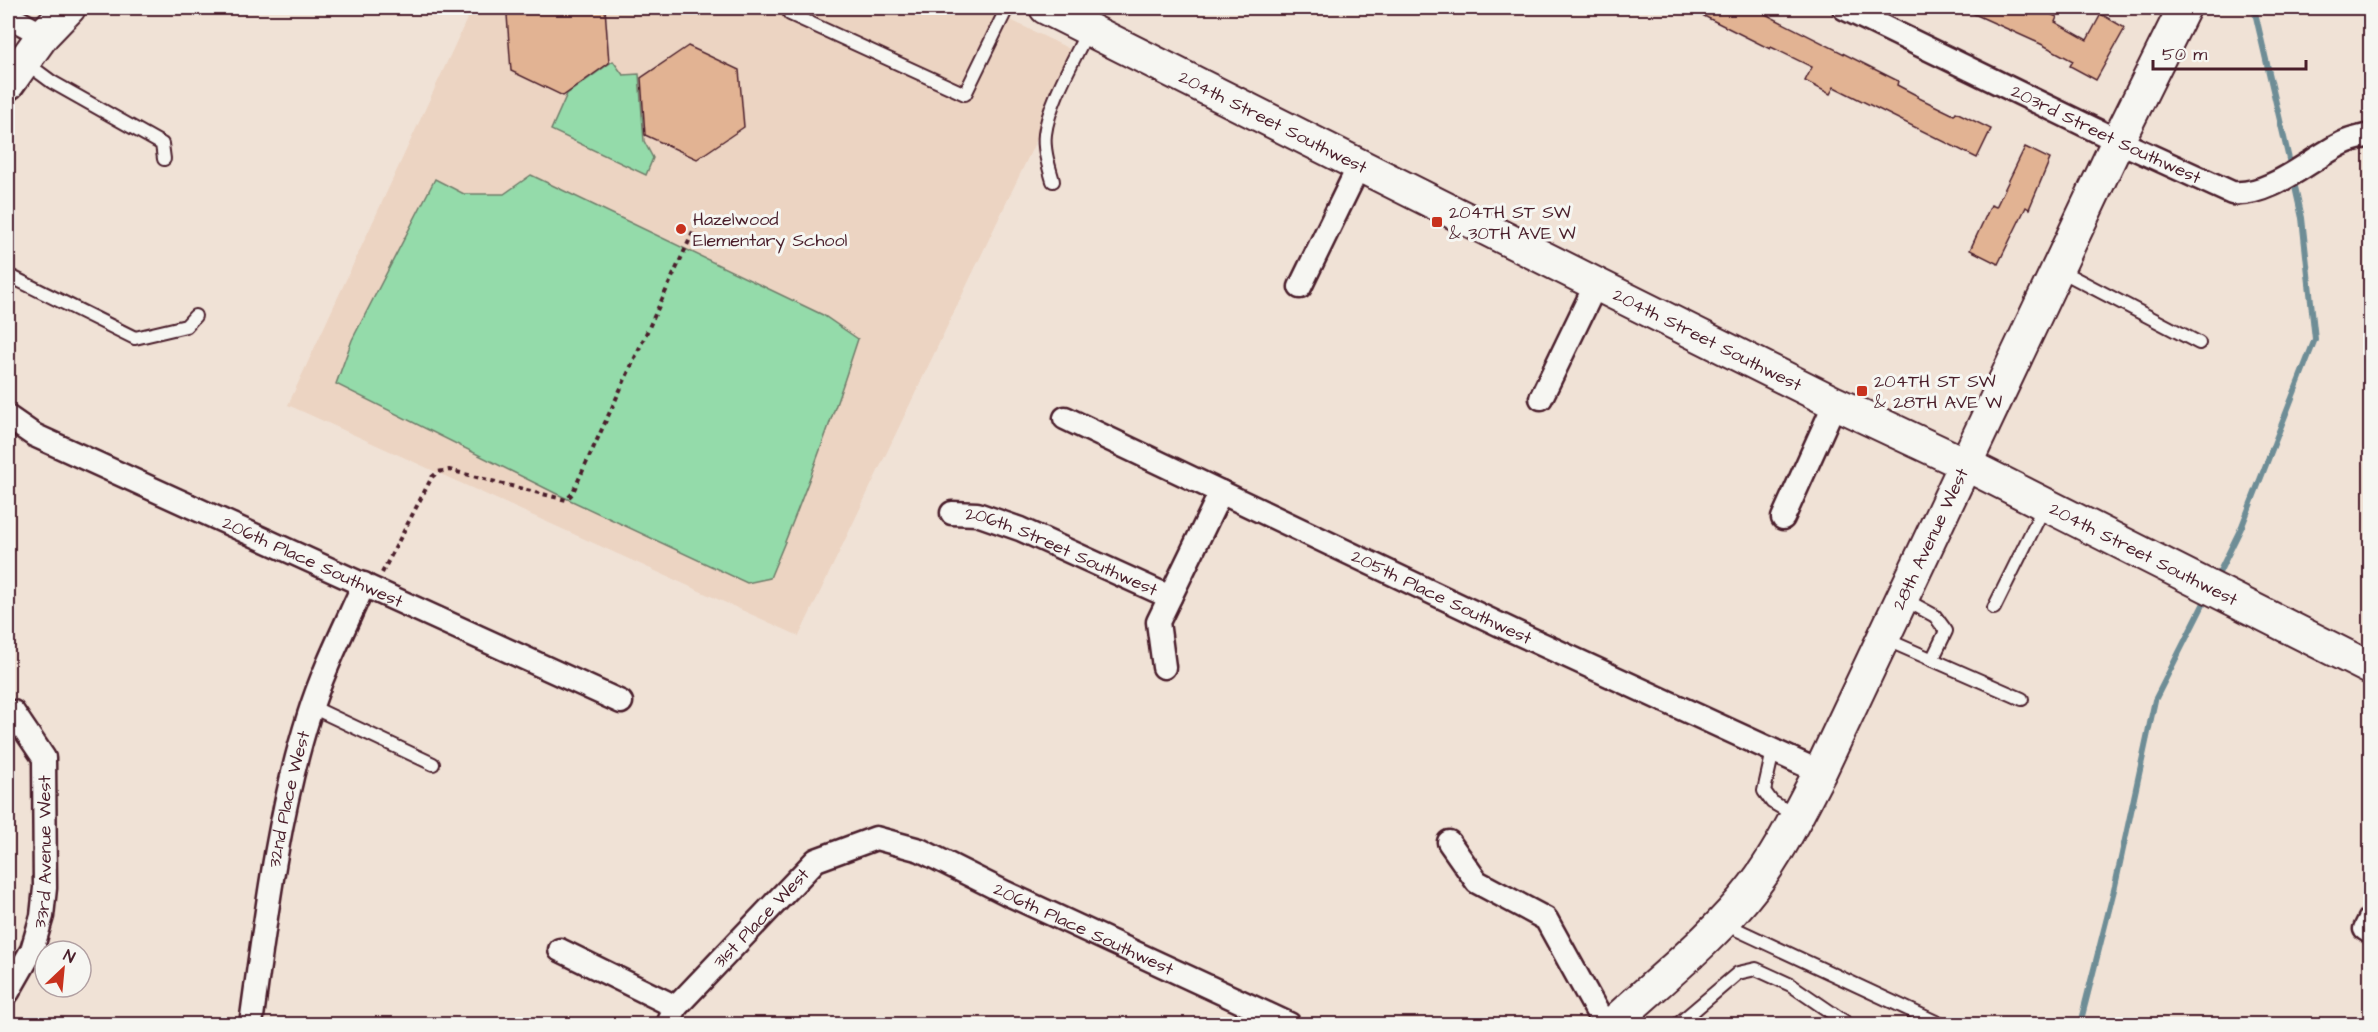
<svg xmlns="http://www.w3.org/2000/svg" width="2378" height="1032" viewBox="0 0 2378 1032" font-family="'Architects Daughter',sans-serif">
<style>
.built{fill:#ecd4c2}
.green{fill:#94dbaa;stroke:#6f7d6a;stroke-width:1.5}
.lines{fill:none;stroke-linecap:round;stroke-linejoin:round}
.stream{stroke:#6e8d96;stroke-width:6}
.building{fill:#e2b393;stroke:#4a1f2b;stroke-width:1.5}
.lane-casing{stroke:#4a1f2b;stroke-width:16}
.street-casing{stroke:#4a1f2b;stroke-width:27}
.secondary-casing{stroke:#4a1f2b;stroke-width:36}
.path{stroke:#4a1f2b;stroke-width:4;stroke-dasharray:4.5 4.5;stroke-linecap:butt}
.lane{stroke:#f6f6f2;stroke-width:12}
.street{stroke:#f6f6f2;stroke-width:22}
.secondary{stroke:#f6f6f2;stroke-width:32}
.poi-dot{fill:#c8321e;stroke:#f6f6f2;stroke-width:2}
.labels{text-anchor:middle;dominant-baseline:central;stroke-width:6;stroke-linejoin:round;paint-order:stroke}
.street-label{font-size:18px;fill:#4a1f2b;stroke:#f6f6f2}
.poi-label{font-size:18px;fill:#4a1f2b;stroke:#f6f6f2;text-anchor:start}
</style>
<rect width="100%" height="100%" fill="#f0e2d6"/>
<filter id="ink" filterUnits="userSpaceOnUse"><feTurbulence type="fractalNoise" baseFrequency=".0167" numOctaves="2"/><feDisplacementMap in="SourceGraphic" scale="12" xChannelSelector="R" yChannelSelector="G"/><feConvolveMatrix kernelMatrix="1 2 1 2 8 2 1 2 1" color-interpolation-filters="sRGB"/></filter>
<g filter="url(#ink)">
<polygon class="built" points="472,8 986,8 1078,53 799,636 288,405"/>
<g class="green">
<polygon points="613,61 623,75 639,74 644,141 653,158 646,175 551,130 567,94"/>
<path d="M531,175L823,315L858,339C832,420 803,500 770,578L747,583L555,493L336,384L352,340L435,179L464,194H504Z"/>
</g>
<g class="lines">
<g class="stream">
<polyline points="2254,8 2291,168"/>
<polyline points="2215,581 2242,526 2315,339 2302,218 2293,178"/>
<polyline points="2080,1024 2115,886 2155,700 2208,595"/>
</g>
</g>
<g class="building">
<polygon points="518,8 605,8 609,63 563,96 511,71 507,15"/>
<polygon points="1688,8 1769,8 1765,14 1898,81 1897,85 1918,96 1917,97 1954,115 1956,112 1991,129 1977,158 1834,87 1830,94 1805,81 1812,67 1771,47 1770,49"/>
<polygon points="1961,8 2037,8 2057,17 2055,22 2087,40 2101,14 2125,28 2096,80 2070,66 2073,61 2043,45"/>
<polygon points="688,46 739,70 744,127 697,159 645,135 641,78"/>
<polygon points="2025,147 2050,159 2029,209 2026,207 1998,264 1970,250 1991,205 1996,207"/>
</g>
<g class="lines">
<defs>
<g id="lane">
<polyline points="787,8 790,14 965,94 1007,8"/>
<polyline points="25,62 52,82 162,144 164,159"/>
<path d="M1053,181C1049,167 1043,149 1045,134C1049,102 1074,60 1088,30"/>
<polyline points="2059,270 2199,343"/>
<polyline points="8,275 135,338 186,326 195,316"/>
<polyline points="1904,599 1935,616 1946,631 1932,660"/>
<polyline points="1994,608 2045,505"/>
<polyline points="1885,639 2022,699"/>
<polyline points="312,707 433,764"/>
<polyline points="1773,751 1764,791 1772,802 1796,816"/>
<polyline points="1723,923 1940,1024"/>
<polyline points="1678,1024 1738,973 1756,969 1791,985 1848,1024"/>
</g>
<g id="street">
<path id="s1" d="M1844,8L2118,141L2232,193C2270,197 2310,159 2343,143C2351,139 2362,137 2370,135"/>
<polyline points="8,16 43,35"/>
<polyline points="1300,287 1359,166"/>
<polyline points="1541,398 1596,284"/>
<path id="s2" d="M8,417L34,435L621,702"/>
<path id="s3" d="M1065,418L1513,631L1820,772"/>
<path id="s4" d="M952,513L977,514L1020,529L1170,597"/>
<polyline points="1783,518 1835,403"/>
<polyline points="1164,667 1158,622 1221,492"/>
<polyline points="1449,842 1477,882 1546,919 1604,1024"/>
<polyline points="2370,919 2365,929 2370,932"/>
<polyline points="560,950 676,1007"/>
<path id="s5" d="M8,992L32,950L42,916L45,888L44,758L13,712"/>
<path id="s6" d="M251,1024C265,923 278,813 309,715C323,670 345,627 364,584"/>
<path id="s7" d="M668,1024L676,1007L816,860L876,838L920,850L1006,893L1289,1024"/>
</g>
<g id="secondary">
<path id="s8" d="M1046,8L1596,284L1835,403L1967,465L2370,668"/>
<polyline points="8,84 43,35 69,8"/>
<path id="s9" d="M1612,1024C1659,980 1713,939 1753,887C1780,852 1799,811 1820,772L2118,141L2184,8"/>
</g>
</defs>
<use href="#lane" class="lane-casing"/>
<use href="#street" class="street-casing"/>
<use href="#secondary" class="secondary-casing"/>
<polyline class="path" points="382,573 432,477 438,472 449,470 566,500 572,494 701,215"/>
<use href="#lane" class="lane"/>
<use href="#street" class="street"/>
<use href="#secondary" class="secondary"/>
</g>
</g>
<g class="poi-dot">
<rect x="1431" y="216" width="12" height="12" rx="3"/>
<circle cx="681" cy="229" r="6"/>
<rect x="1856" y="385" width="12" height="12" rx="3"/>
</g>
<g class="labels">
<g class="street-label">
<text stroke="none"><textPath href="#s8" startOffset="254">204th Street Southwest</textPath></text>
<text stroke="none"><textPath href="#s1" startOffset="291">203rd Street Southwest</textPath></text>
<text stroke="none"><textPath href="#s8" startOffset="740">204th Street Southwest</textPath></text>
<text stroke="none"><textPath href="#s9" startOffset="588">28th Avenue West</textPath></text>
<text stroke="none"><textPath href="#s4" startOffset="117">206th Street Southwest</textPath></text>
<text stroke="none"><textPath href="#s8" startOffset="1226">204th Street Southwest</textPath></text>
<text stroke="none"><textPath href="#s2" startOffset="338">206th Place Southwest</textPath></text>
<text stroke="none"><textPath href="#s3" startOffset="417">205th Place Southwest</textPath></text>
<text stroke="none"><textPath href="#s6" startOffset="228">32nd Place West</textPath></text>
<text stroke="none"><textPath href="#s5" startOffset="148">33rd Avenue West</textPath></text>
<text stroke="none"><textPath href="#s7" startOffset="142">31st Place West</textPath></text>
<text stroke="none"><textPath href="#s7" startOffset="513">206th Place Southwest</textPath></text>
</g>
<g class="poi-label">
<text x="1449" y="212">204TH ST SW<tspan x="1449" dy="21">&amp; 30TH AVE W</tspan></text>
<text x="693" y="219">Hazelwood<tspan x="693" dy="21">Elementary School</tspan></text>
<text x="1874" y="381">204TH ST SW<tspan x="1874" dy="21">&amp; 28TH AVE W</tspan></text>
</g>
</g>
<rect width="2378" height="1032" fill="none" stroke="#f6f6f2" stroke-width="30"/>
<rect x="15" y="15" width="2348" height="1002" fill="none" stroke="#4a1f2b" stroke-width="2" filter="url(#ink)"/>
<g transform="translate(63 969) rotate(26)"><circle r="28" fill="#f6f6f2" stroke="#b1a0a2" stroke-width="1.5"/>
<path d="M0-4.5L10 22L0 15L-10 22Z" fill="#c8321e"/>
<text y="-9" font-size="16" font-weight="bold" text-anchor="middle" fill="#4a1f2b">N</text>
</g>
<path d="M2153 60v9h153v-9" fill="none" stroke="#4a1f2b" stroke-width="3"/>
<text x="2162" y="60" font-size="18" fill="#4a1f2b" stroke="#f6f6f2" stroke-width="4.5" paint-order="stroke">50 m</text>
</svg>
